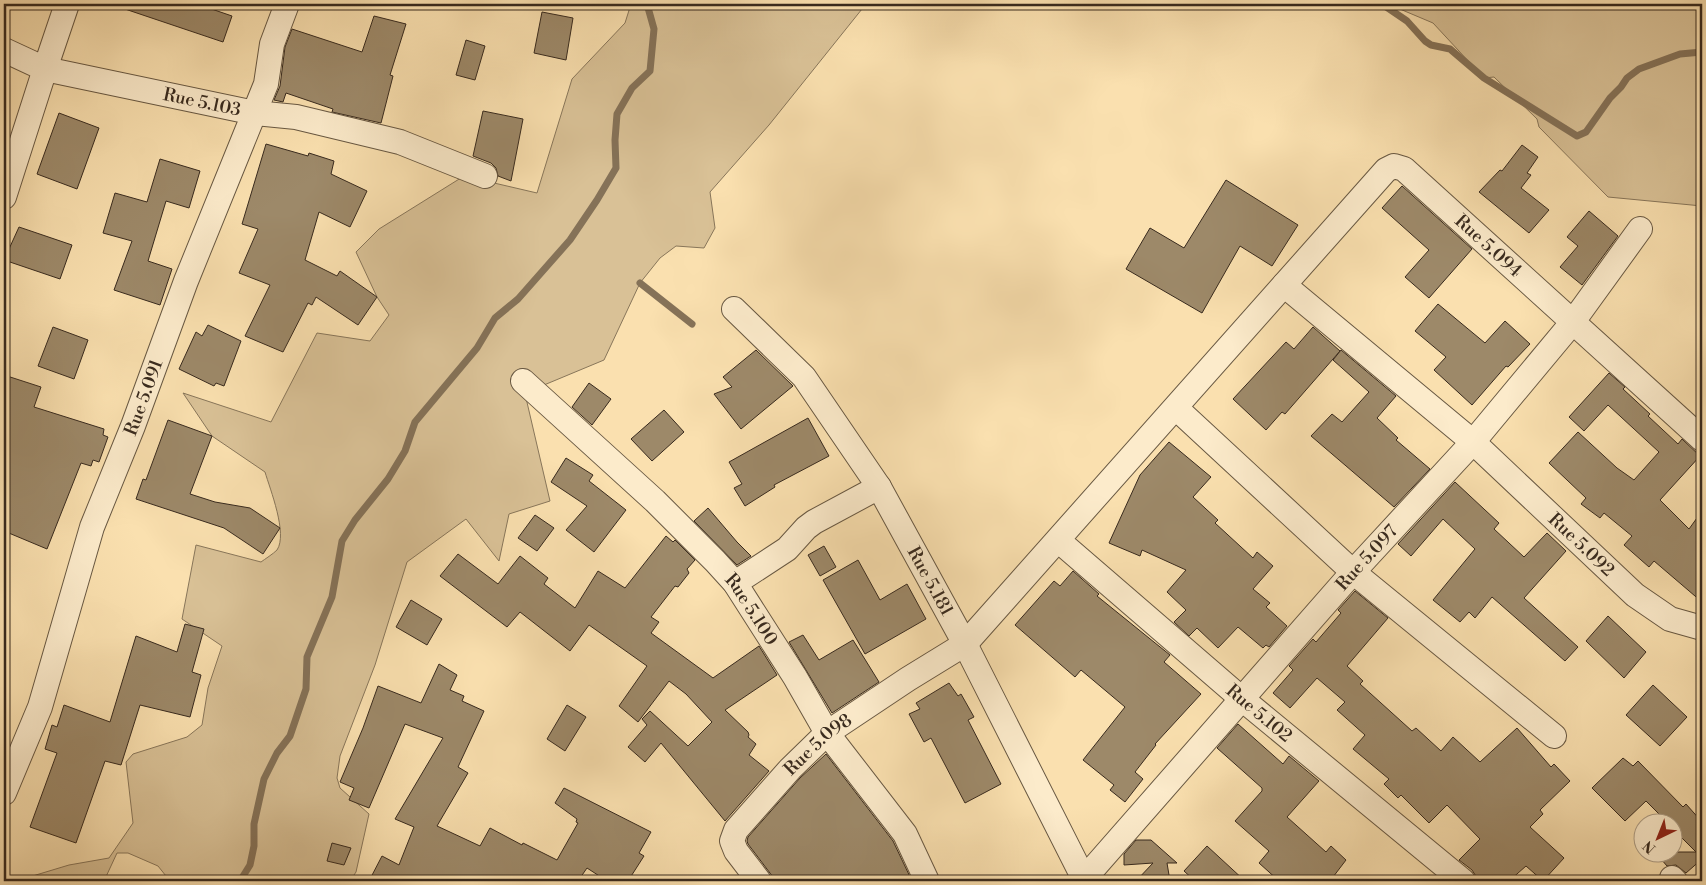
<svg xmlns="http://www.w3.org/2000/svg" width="1706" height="885" viewBox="0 0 1706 885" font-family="'Libre Bodoni',serif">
  <rect width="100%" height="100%" fill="#fae0af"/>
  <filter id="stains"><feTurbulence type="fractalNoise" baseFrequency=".004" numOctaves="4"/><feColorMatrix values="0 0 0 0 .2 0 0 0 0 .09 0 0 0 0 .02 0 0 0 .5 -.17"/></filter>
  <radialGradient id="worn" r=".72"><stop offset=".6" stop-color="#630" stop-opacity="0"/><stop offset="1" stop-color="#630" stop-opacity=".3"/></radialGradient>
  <!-- green -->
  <g fill="#d9c196" stroke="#88765a">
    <path d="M 631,4 L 866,4 L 769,125 L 710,192 L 715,228 L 704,248 L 676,246 L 660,258 L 640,283 L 604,360 L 532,390 L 526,398 L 550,501 L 509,514 L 499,561 L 466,519 L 407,562 L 375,665 L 340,756 L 337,778 L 340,788 L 369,814 L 356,872 L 350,881 L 170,881 L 158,866 L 128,853 L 117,853 L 104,881 L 16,881 L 69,865 L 109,858 L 133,823 L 126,762 L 133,754 L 187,737 L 202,725 L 208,688 L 222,646 L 182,619 L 196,545 L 261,562 C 265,559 273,554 277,550 C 288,534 270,489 265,472 L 212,436 L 183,393 L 271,422 L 317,333 L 370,341 L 389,315 L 377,297 L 356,252 L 379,229 L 464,176 L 537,193 L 572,79 L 625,23 Z"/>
    <path d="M 1388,4 L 1702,4 L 1702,206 L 1608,197 L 1539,127 L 1537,119 L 1494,77 L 1484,78 L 1433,23 Z"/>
  </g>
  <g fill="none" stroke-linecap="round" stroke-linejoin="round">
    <!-- stream -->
    <g stroke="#857258" stroke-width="7">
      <path d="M 1382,4 L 1407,21 L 1425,41 L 1431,45 L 1450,49 L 1484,78 L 1577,136 L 1586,132 L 1610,98 L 1621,87 L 1627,78 L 1639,69 L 1680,54 L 1702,52"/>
      <path d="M 640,283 L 692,324"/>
      <path d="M 240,881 L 250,865 L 254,846 L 254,824 L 264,779 L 277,753 L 290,736 L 306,689 L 307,657 L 332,597 L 342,541 L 355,520 L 388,479 L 405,451 L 415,422 L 477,348 L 495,318 L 518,299 L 570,240 L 597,200 L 616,168 L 615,140 L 617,114 L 632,88 L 650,71 L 654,29 L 647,4"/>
    </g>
  </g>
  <!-- building -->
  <g fill="#9d8969" stroke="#382a1e">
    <path d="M 120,4 L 197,4 L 232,16 L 223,42 L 119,7 Z"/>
    <path d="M 542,12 L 573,18 L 566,60 L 534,53 Z"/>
    <path d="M 374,16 L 406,24 L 390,75 L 393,76 L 381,123 L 332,112 L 333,109 L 286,93 L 283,102 L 274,100 L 280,86 L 285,47 L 292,29 L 362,52 Z"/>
    <path d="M 466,40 L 485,46 L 475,80 L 456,75 Z"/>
    <path d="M 483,111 L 523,119 L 511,181 L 498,176 L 496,168 L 491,163 L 473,156 Z"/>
    <path d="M 59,113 L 99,128 L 77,189 L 37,174 Z"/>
    <path d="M 266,144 L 308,156 L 309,153 L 334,161 L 331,174 L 367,191 L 350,227 L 319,212 L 305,260 L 337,276 L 340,271 L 377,297 L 358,325 L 316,297 L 312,305 L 308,303 L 283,352 L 245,336 L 270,285 L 239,273 L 258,229 L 242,224 Z"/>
    <path d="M 1522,145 L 1538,157 L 1527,173 L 1531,175 L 1521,188 L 1549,210 L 1529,233 L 1479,192 L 1500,170 L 1502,171 Z"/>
    <path d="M 160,159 L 200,171 L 189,208 L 166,201 L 148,261 L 172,269 L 160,305 L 114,290 L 132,241 L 103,233 L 115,193 L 147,202 Z"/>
    <path d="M 1226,180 L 1298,225 L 1272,266 L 1240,246 L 1202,313 L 1126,269 L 1150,228 L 1184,248 Z"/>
    <path d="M 1402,186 L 1472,249 L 1429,298 L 1405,277 L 1429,250 L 1382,208 Z"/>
    <path d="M 1589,211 L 1618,236 L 1582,285 L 1560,267 L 1578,246 L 1567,237 Z"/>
    <path d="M 19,227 L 72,245 L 60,279 L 4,260 Z"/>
    <path d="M 1438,304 L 1485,343 L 1505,321 L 1530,344 L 1508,367 L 1506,366 L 1472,405 L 1434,370 L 1446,357 L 1415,331 Z"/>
    <path d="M 208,325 L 241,341 L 224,386 L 216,383 L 214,386 L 179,369 L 196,332 L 202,336 Z"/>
    <path d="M 53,327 L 88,340 L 74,379 L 38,366 Z"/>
    <path d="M 1313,327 L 1340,351 L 1285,414 L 1282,412 L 1266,430 L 1233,399 L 1286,342 L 1294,349 Z"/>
    <path d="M 756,350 L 793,386 L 741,429 L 714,394 L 732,387 L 723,377 Z"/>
    <path d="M 1341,350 L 1396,396 L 1377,418 L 1398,438 L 1396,440 L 1430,469 L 1394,507 L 1311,436 L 1332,414 L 1342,422 L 1369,392 L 1333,360 Z"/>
    <path d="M 1609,373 L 1625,387 L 1623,389 L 1650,414 L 1648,416 L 1678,444 L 1682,439 L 1700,456 L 1660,500 L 1689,529 L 1702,511 L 1702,602 L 1654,561 L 1649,567 L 1624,545 L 1632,536 L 1604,513 L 1600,518 L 1581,504 L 1586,498 L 1549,463 L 1578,432 L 1617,468 L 1634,480 L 1659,452 L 1608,405 L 1584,431 L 1569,417 Z"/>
    <path d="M 4,375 L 41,387 L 34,407 L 104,429 L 103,435 L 108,437 L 99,462 L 93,460 L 91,466 L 81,463 L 47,549 L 4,531 Z"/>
    <path d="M 589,383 L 611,399 L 592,425 L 572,407 Z"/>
    <path d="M 664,410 L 684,432 L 652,461 L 631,439 Z"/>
    <path d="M 808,418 L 829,456 L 774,485 L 775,487 L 745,506 L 734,488 L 742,484 L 729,462 Z"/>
    <path d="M 168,420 L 212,436 L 190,494 L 215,502 L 250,508 L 280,528 L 263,554 L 224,528 L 136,499 L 143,479 L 146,480 Z"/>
    <path d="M 1169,442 L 1211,477 L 1193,497 L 1218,520 L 1215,523 L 1253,558 L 1257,552 L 1273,566 L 1253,589 L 1270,603 L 1266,607 L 1287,626 L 1269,647 L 1266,645 L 1263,648 L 1238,627 L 1218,648 L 1197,628 L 1189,636 L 1174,622 L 1186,610 L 1167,592 L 1186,570 L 1142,550 L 1140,556 L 1109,543 L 1140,475 Z"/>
    <path d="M 566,458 L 593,475 L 589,481 L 626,510 L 594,552 L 566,530 L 587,506 L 551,482 Z"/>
    <path d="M 1455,482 L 1499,523 L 1494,529 L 1524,557 L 1547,533 L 1566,551 L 1524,598 L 1578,647 L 1565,661 L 1492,597 L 1475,618 L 1469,612 L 1460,622 L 1433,600 L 1475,549 L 1443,519 L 1411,556 L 1398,544 Z"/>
    <path d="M 708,508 L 737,542 L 751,556 L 737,565 L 694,521 Z"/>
    <path d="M 535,515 L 554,528 L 537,551 L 518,538 Z"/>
    <path d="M 666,536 L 673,542 L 675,540 L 695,560 L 687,569 L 689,573 L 678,587 L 675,586 L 651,617 L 659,622 L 651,633 L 713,678 L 759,646 L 777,675 L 725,710 L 748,732 L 749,735 L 748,737 L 756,744 L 749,755 L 769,771 L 725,821 L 661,743 L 645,762 L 628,747 L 647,725 L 642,719 L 650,711 L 688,746 L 712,722 L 686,694 L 669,681 L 638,722 L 619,706 L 647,666 L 589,625 L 570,651 L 520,612 L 507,627 L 440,576 L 458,554 L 498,584 L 520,556 L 548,578 L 544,584 L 575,608 L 598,571 L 625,588 Z"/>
    <path d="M 824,546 L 836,567 L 820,576 L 808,555 Z"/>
    <path d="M 858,560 L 880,600 L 907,584 L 926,619 L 865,654 L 823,580 Z"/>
    <path d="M 1073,571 L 1099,594 L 1097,596 L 1170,655 L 1164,662 L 1201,694 L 1155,744 L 1156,745 L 1135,772 L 1143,779 L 1125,802 L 1110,790 L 1114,785 L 1083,760 L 1125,707 L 1081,670 L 1075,677 L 1015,625 L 1054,581 L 1060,586 Z"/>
    <path d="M 1355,591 L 1388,618 L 1347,666 L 1363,681 L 1360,684 L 1412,731 L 1416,728 L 1441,751 L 1453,737 L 1480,762 L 1517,728 L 1551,767 L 1554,764 L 1570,781 L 1540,810 L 1543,814 L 1530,827 L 1564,858 L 1543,881 L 1526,866 L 1509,881 L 1479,881 L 1472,870 L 1459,860 L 1480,839 L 1447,805 L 1429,823 L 1401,795 L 1398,798 L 1384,784 L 1389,779 L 1353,749 L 1365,735 L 1337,710 L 1345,702 L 1317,678 L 1290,708 L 1273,693 L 1293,670 L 1289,666 L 1313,639 L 1316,642 L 1341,613 L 1338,610 Z"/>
    <path d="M 411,600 L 442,619 L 427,645 L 396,627 Z"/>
    <path d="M 1608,616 L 1646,652 L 1624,678 L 1586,641 Z"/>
    <path d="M 185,624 L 204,629 L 192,672 L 201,675 L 190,717 L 140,705 L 121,765 L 105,761 L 76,843 L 30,827 L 57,753 L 45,749 L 52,725 L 57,727 L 64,705 L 110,722 L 136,636 L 177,652 Z"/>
    <path d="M 803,635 L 819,660 L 853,640 L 879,682 L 832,713 L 789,642 Z"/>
    <path d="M 439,664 L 457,675 L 450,690 L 464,696 L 462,701 L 484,711 L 458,767 L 468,773 L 437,826 L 480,846 L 490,828 L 522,845 L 523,843 L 557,860 L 578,823 L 576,822 L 577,819 L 555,803 L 564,788 L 651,832 L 639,853 L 644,856 L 628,881 L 607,881 L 587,868 L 578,881 L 369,881 L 382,856 L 399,865 L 414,827 L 395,819 L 443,738 L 405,724 L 369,808 L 349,800 L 354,788 L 340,782 L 363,728 L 378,686 L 421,703 Z"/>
    <path d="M 949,683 L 958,696 L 961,694 L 974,717 L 968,720 L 1001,784 L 965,803 L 931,738 L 924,742 L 909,714 L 920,709 L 916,703 Z"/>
    <path d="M 1653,685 L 1687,717 L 1660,746 L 1626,715 Z"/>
    <path d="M 567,705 L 586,717 L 565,751 L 547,739 Z"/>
    <path d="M 1238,724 L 1283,764 L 1289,756 L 1319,781 L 1287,817 L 1326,852 L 1331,846 L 1346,860 L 1330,881 L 1279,881 L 1259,863 L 1269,851 L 1235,821 L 1262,791 L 1262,788 L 1217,748 Z"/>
    <path d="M 826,754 L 893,841 L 912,881 L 776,881 L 748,844 L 747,841 L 748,837 L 800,778 Z"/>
    <path d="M 1623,758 L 1633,766 L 1638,761 L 1683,807 L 1686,804 L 1702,822 L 1702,859 L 1686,873 L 1676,865 L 1667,866 L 1655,852 L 1696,852 L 1674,830 L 1674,822 L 1667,822 L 1646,801 L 1625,821 L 1592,788 Z"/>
    <path d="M 1136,840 L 1151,840 L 1177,863 L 1167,863 L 1170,881 L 1136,881 L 1153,863 L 1124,865 L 1124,854 Z"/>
    <path d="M 332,843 L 351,848 L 344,865 L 327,861 Z"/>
    <path d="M 1207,846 L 1245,881 L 1195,881 L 1184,871 Z"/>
  </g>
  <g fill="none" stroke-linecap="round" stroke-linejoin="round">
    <defs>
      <g id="minor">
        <path d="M 4,50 L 45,69 L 67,4"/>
        <path id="s1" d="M 4,197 L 45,69 L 255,113 L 296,117 L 400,142 L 485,176"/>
        <path id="s2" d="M 1284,285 L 1473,442 L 1635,595 L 1670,619 L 1702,628"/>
        <path id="s3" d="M 734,309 L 804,377 L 879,487 L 965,644 L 1085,881"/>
        <path id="s4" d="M 523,381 L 655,501 L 715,561 L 735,583 L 795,677 L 827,733 L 905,834 L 927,881"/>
        <path d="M 1176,408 L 1353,572 L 1554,736"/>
        <path id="s5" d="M 1059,541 L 1242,699 L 1463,881"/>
        <path d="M 735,583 L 787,549 L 806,528 L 814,522 L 879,487"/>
        <path id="s6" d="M 4,793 L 40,707 L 92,527 L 133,426 L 186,281 L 266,84 L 272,44 L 287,4"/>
        <path d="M 1672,878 L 1675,881"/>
        <path id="s7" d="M 1084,879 L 1353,572 L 1473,442 L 1572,323 L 1640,229"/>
        <path id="s8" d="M 759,881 L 736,851 L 732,841 L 736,830 L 744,821 L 790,769 L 827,733 L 908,679 L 965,644 L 1386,170 L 1394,166 L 1404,169 L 1702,439"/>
      </g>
    </defs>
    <!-- minor casing -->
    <use href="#minor" stroke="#685842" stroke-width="26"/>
    <!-- minor -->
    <use href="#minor" stroke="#fcebcb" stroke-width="24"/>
  </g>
  <g text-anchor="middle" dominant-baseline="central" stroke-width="4" stroke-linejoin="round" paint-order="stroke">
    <!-- street labels -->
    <g font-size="18" fill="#382a1e" stroke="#fcebcb">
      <text stroke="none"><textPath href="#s1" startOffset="295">Rue 5.103</textPath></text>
      <text stroke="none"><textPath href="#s8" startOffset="1125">Rue 5.094</textPath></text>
      <text stroke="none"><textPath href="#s6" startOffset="420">Rue 5.091</textPath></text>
      <text stroke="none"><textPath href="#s2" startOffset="395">Rue 5.092</textPath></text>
      <text stroke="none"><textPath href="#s7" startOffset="428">Rue 5.097</textPath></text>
      <text stroke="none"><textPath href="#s3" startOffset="338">Rue 5.181</textPath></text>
      <text stroke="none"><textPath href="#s4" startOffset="324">Rue 5.100</textPath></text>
      <text stroke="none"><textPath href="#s5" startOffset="264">Rue 5.102</textPath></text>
      <text stroke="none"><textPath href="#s8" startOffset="179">Rue 5.098</textPath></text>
    </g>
  </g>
  <!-- margin -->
  <rect width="1706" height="885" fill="none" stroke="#fae0af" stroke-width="20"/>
  <rect x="5" y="5" width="1696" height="875" fill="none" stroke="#382a1e" stroke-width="2.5"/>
  <rect x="10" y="10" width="1686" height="865" fill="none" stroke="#382a1e"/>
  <!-- north arrow -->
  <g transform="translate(1658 838) rotate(223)"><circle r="24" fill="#fcebcb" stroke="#ae9e86"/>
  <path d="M0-4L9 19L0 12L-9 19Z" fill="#8f2418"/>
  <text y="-8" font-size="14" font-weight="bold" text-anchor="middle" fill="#382a1e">N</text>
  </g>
  <rect width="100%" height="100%" filter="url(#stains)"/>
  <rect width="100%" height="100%" fill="url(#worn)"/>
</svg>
